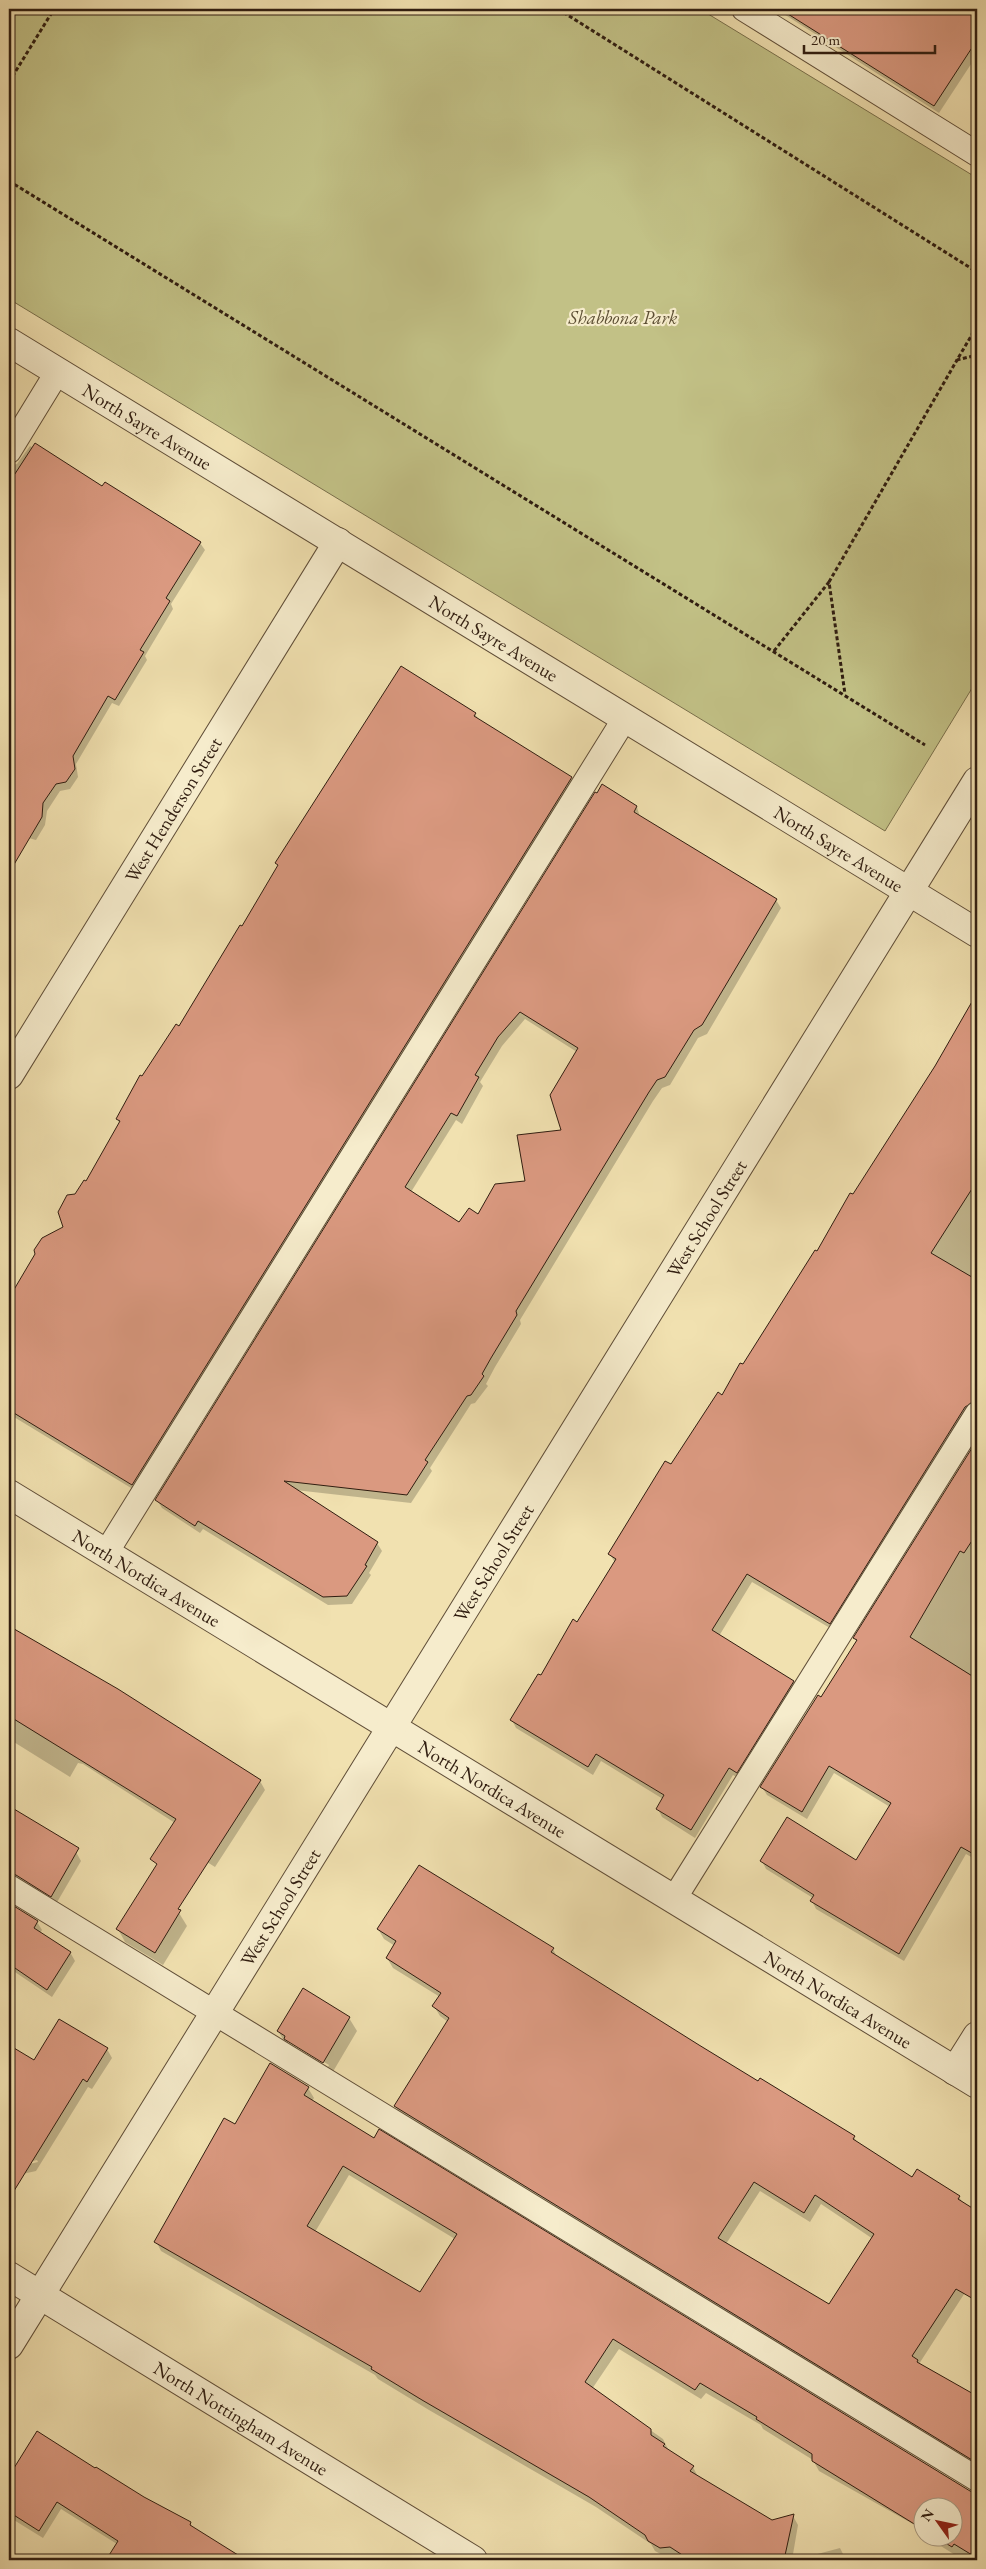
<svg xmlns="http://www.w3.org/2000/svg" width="986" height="2569" viewBox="0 0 986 2569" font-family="'EB Garamond',serif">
  <rect width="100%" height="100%" fill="#f1e1b0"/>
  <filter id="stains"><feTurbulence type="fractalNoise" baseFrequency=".004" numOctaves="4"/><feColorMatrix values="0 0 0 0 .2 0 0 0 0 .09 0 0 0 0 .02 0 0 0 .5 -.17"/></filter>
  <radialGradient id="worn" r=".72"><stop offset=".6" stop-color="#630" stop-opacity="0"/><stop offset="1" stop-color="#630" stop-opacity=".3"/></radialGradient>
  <!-- green -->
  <path fill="#c2c186" stroke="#796f4b" d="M 9,9 L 700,9 L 977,178 L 977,680 L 885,831 L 9,299 Z"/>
  <!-- shadow -->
  <g fill="#0003" fill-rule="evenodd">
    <path d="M 776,9 L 977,9 L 977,55 L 939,113 Z"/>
    <path d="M 30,446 L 103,488 L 106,484 L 200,543 L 205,550 L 171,604 L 173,609 L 145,656 L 147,660 L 119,706 L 112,703 L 76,764 L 78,777 L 70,789 L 60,791 L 47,811 L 45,825 L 36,840 L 9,833 L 9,466 L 17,464 Z"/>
    <path d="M 475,714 L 479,720 L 571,778 L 575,785 L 136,1491 L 9,1414 L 9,1301 L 37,1254 L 65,1228 L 75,1195 L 86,1183 L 120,1124 L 117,1119 L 179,1027 L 242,928 L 279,866 L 277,863 Z"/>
    <path d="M 603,786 L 637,807 L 640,817 L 776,900 L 781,908 L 707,1034 L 698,1038 L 670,1085 L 662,1088 L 653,1101 L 520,1320 L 521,1324 L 495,1367 L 486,1384 L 488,1386 L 475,1403 L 471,1404 L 430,1468 L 432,1471 L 411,1503 L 295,1490 L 377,1543 L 382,1551 L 369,1573 L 371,1575 L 352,1604 L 328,1605 L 203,1529 L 200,1533 L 162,1508 L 157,1500 ZM 525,1019 L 577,1052 L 563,1131 L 526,1182 L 478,1215 L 459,1224 L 411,1192 L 456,1120 L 462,1124 L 483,1086 L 480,1082 L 502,1046 Z"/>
    <path d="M 9,848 L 15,878 L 9,887 Z"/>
    <path d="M 964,1018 L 977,1026 L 977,1410 L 835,1631 L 752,1582 L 719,1636 L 793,1681 L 798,1690 L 742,1780 L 733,1775 L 695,1838 L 662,1817 L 658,1809 L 663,1799 L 601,1761 L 593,1775 L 516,1728 L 512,1720 L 578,1624 L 615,1563 L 610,1554 L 744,1366 L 936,1067 Z"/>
    <path d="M 977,1442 L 977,1852 L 973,1858 L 966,1854 L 904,1961 L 816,1909 L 812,1901 L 813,1898 L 766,1869 L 762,1861 L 857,1862 L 890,1807 L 834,1773 L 807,1819 L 767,1795 L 762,1787 L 857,1642 L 855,1638 Z"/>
    <path d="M 9,1622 L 18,1632 L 260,1781 L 265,1790 L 215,1867 L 173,1841 L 175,1823 L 83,1764 L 78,1763 L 70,1777 L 9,1739 Z"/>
    <path d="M 9,1812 L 76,1852 L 81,1861 L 56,1904 L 9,1883 Z"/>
    <path d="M 9,1904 L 37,1922 L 42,1930 L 40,1933 L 70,1952 L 75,1961 L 52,1997 L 9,1968 Z"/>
    <path d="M 179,1913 L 187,1926 L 163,1965 L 125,1942 L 118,1929 Z"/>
    <path d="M 378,1929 L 553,1949 L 558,1959 L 759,2083 L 854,2137 L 858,2144 L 912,2178 L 959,2197 L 963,2203 L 977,2212 L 977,2274 L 919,2364 L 975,2396 L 977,2401 L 977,2469 L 401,2116 L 395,2106 L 448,2022 L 440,2016 L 434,2006 L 440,1997 L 393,1968 L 387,1958 L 395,1946 L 384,1939 ZM 760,2191 L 810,2222 L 821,2204 L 873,2239 L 829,2306 L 726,2244 Z"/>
    <path d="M 349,2018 L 357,2031 L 331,2075 L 286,2044 L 278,2031 ZM 288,2040 L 329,2065 L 328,2067 L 288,2043 Z"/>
    <path d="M 9,2046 L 34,2062 L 107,2049 L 112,2058 L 92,2089 L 88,2087 L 36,2171 L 9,2177 L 9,2169 L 38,2162 L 37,2160 L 9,2167 Z"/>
    <path d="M 308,2088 L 314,2098 L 312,2101 L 969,2492 L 977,2492 L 977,2560 L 963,2560 L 925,2536 L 954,2536 L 954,2506 L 924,2506 L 924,2535 L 920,2528 L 819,2471 L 813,2460 L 763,2429 L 761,2425 L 706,2393 L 701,2399 L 619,2349 L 592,2389 L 663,2439 L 669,2451 L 693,2467 L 698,2477 L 771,2521 L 793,2516 L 798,2525 L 792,2560 L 682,2560 L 676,2557 L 666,2557 L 655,2551 L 651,2544 L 596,2507 L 429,2410 L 378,2379 L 375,2375 L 161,2251 L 156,2241 L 235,2126 ZM 349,2175 L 455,2239 L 421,2294 L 315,2232 Z"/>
    <path d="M 37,2433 L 144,2498 L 190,2523 L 193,2528 L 243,2560 L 107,2560 L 117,2544 L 61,2509 L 43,2538 L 9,2517 L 9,2479 Z"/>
    <path d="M 840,2548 L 846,2560 L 795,2560 Z"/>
  </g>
  <!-- building -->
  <g fill="#da9980" stroke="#301d10" fill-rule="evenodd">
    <path d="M 780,9 L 977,9 L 977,40 L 934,106 Z"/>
    <path d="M 35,443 L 102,486 L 105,482 L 201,542 L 166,598 L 170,601 L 140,650 L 144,652 L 115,700 L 108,696 L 73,756 L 75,769 L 66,782 L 56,784 L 43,803 L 42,817 L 9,873 L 9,483 Z"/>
    <path d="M 401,666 L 476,713 L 474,716 L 572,777 L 132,1485 L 9,1410 L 9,1298 L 35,1254 L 34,1250 L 42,1238 L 63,1227 L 58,1212 L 67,1195 L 75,1194 L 84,1180 L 86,1181 L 120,1121 L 116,1119 L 140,1075 L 142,1076 L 176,1024 L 179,1026 L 240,925 L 242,926 L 278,865 L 275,863 Z"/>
    <path d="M 602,784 L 637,806 L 634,812 L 777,899 L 702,1025 L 694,1030 L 665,1077 L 657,1080 L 649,1092 L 516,1311 L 517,1315 L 491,1358 L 482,1374 L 484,1376 L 471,1395 L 467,1396 L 425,1460 L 428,1462 L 407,1495 L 284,1481 L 378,1542 L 365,1565 L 367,1566 L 347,1596 L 323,1597 L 198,1521 L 195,1526 L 155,1500 L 595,792 L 597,793 ZM 520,1012 L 578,1048 L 550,1095 L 561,1130 L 517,1135 L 525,1181 L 495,1184 L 478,1214 L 469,1208 L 459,1222 L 405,1187 L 451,1113 L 457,1116 L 479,1077 L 475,1075 L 498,1037 Z"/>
    <path d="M 977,993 L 977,1181 L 931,1253 L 977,1280 L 977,1400 L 965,1407 L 830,1624 L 747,1574 L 712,1630 L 794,1681 L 737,1773 L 729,1768 L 691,1830 L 656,1809 L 664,1795 L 596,1754 L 588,1767 L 510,1720 L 538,1674 L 541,1675 L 573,1619 L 577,1622 L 616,1559 L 608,1554 L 665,1461 L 671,1464 L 718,1392 L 722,1395 L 740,1363 L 743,1364 L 815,1250 L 817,1251 L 850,1193 L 853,1194 L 935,1066 Z"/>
    <path d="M 977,1440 L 977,1533 L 964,1553 L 960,1551 L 910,1637 L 977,1679 L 977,1856 L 961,1847 L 899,1954 L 810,1901 L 814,1895 L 760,1861 L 787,1817 L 856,1860 L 891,1803 L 829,1766 L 802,1812 L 760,1787 L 818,1695 L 821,1697 L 857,1640 L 853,1638 Z"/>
    <path d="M 9,1626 L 118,1689 L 261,1780 L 178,1909 L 181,1910 L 155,1953 L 116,1929 L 157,1864 L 150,1859 L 176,1819 L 9,1716 Z"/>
    <path d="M 9,1806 L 79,1848 L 51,1897 L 16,1875 L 9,1873 Z"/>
    <path d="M 419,1865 L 554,1948 L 551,1952 L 699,2045 L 758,2081 L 760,2078 L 855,2136 L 853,2139 L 912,2177 L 917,2169 L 960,2196 L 958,2199 L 977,2211 L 977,2301 L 956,2289 L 912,2356 L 918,2360 L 917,2362 L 977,2396 L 977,2463 L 394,2106 L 449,2018 L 432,2006 L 441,1993 L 386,1958 L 396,1941 L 377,1929 ZM 754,2182 L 804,2213 L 815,2195 L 874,2234 L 829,2304 L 718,2238 Z"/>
    <path d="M 9,1903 L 38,1921 L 34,1928 L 71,1952 L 47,1990 L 12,1966 L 9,1972 Z"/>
    <path d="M 303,1988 L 350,2017 L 323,2063 L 284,2039 L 285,2036 L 277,2031 Z"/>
    <path d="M 59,2019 L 108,2048 L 87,2082 L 83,2079 L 9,2199 L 9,2045 L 34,2060 Z"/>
    <path d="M 270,2063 L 309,2087 L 304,2095 L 374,2138 L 379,2129 L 970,2491 L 977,2493 L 977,2558 L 954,2544 L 952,2547 L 934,2536 L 954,2536 L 954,2506 L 924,2506 L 924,2530 L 812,2461 L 812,2454 L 756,2419 L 757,2417 L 700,2383 L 695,2390 L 613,2339 L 585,2382 L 651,2429 L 651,2435 L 665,2444 L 663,2446 L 694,2466 L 690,2471 L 772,2520 L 794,2514 L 784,2560 L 690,2560 L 670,2547 L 660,2548 L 648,2541 L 645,2535 L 589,2497 L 422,2400 L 371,2369 L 372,2367 L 154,2242 L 224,2118 L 235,2124 ZM 343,2166 L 457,2234 L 420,2292 L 307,2226 Z"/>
    <path d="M 37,2431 L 95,2468 L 96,2467 L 144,2497 L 191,2522 L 190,2525 L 246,2560 L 106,2560 L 118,2541 L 57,2502 L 39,2531 L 9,2512 L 9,2476 Z"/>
  </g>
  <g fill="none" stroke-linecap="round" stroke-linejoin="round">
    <defs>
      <g id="lane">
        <path d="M 744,9 L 977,154"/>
        <path d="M 9,451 L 58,371"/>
        <path d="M 106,1553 L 625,718"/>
        <path d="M 9,1887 L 977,2479"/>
        <path d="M 674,1899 L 977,1414"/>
      </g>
      <g id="street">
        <path id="s1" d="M 9,342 L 977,933"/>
        <path id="s2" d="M 9,1075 L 338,542"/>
        <path id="s3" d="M 9,1494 L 977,2084"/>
        <path d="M 955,2071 L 977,2036"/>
        <path id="s4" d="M 9,2276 L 473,2560"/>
        <path id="s5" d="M 9,2345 L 977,781"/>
      </g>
    </defs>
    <!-- lane casing -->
    <use href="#lane" stroke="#604e38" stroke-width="26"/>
    <!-- street casing -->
    <use href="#street" stroke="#604e38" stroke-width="30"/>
    <!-- path -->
    <g stroke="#301d10" stroke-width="3" stroke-dasharray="4 2.5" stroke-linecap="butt">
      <path d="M 558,9 L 977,272"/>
      <path d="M 9,82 L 54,9"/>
      <path d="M 9,181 L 925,745"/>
      <path d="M 977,326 L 957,360 L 977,355"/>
      <path d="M 829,582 L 957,360"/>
      <path d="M 774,651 L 829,582 L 845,694"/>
    </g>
    <!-- lane -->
    <use href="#lane" stroke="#f6eccc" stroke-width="24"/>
    <!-- street -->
    <use href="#street" stroke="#f6eccc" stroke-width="28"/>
  </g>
  <g text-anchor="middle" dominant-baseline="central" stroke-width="4.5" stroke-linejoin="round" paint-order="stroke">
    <!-- park labels -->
    <g font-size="19" font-style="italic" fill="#5c4e33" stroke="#f6eccc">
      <text x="623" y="317">Shabbona Park</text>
    </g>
    <!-- street labels -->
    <g font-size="19" fill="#301d10" stroke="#f6eccc">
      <text stroke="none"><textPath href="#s1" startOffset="162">North Sayre Avenue</textPath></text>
      <text stroke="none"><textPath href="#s1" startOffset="568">North Sayre Avenue</textPath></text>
      <text stroke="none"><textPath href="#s2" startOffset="312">West Henderson Street</textPath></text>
      <text stroke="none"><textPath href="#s1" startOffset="972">North Sayre Avenue</textPath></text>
      <text stroke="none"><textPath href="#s5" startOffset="1325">West School Street</textPath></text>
      <text stroke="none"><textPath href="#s5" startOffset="920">West School Street</textPath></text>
      <text stroke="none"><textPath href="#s3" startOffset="161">North Nordica Avenue</textPath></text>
      <text stroke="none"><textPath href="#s3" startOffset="566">North Nordica Avenue</textPath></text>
      <text stroke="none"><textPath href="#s5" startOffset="515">West School Street</textPath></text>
      <text stroke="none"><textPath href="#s3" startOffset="971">North Nordica Avenue</textPath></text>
      <text stroke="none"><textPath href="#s4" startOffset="272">North Nottingham Avenue</textPath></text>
    </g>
  </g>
  <!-- margin -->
  <rect width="986" height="2569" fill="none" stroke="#f1e1b0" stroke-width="30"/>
  <rect x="10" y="10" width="966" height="2549" fill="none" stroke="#301d10" stroke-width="2.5"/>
  <rect x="15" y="15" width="956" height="2539" fill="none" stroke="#301d10"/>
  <!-- north arrow -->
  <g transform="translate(938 2522) rotate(303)"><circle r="24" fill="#f6eccc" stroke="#a79981"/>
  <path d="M0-4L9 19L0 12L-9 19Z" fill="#8f2418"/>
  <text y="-8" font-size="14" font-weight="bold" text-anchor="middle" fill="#301d10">N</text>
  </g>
  <!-- scale -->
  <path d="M804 45v8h131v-8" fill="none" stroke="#301d10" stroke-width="2.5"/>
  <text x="811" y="45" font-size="15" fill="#301d10" stroke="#f6eccc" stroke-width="4" paint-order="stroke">20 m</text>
  <rect width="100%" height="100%" filter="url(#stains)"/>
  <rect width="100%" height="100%" fill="url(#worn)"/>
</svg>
